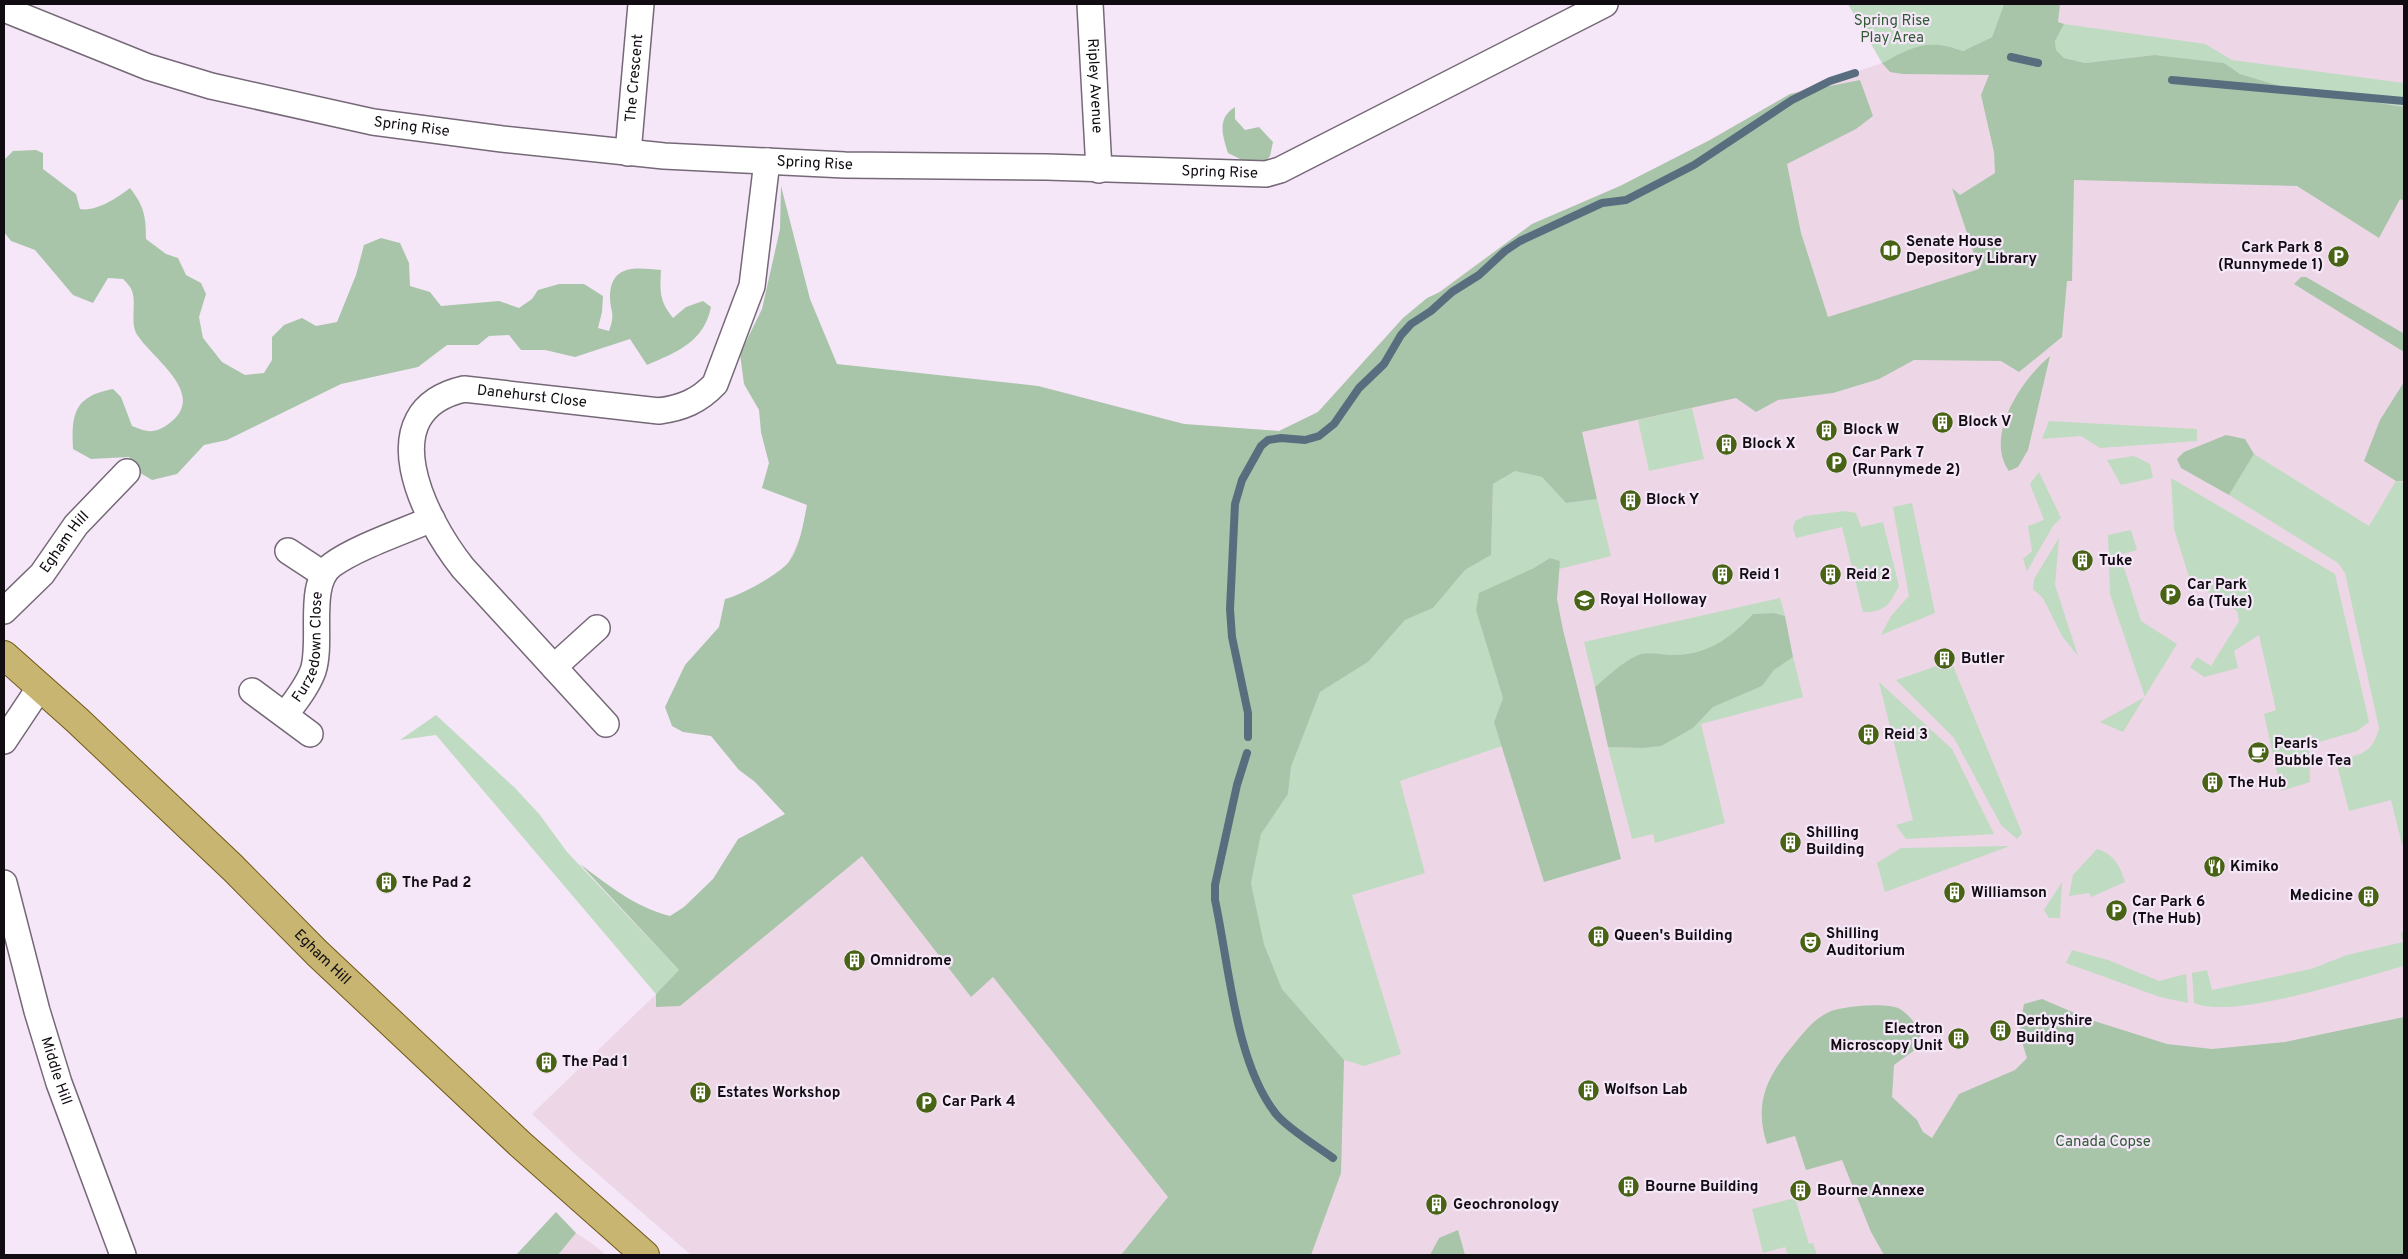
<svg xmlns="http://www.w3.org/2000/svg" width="2408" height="1259" viewBox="0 0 2408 1259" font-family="Overpass,sans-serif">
  <rect width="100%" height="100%" fill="#f5e7f8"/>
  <!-- education -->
  <g fill="#edd7e6">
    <path d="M 2023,4 L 2404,4 L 2404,1255 L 691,1255 L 577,1156 L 532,1114 L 656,994 L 819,815 L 788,563 L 802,533 L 807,503 L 762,488 L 769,463 L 761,432 L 1038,386 L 1184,424 L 1279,431 L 1318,412 L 1403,318 L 1532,224 L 1620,186 L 1710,140 L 1790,94 L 1882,63 L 2007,54 Z"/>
    <path d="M 576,1233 L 594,1245 L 606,1255 L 558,1255 Z"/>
  </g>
  <!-- green -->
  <g fill="#bfdbc1">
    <path d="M 1848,4 L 2004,4 L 1992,37 L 1963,51 C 1927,38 1913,48 1882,63 Z"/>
    <path d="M 2064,24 L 2205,44 L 2232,60 L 2404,83 L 2404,107 L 2290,89 L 2240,74 L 2224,63 L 2155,55 L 2085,63 L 2064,58 L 2056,50 L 2055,41 Z"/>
    <path d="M 1692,408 L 1704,459 L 1649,471 L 1638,420 Z"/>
    <path d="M 2049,421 L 2197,429 L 2197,441 L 2100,448 L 2081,436 L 2042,439 Z"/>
    <path d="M 2254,454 L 2369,526 L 2396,481 L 2404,482 L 2404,845 L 2402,845 L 2391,800 L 2349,811 L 2336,761 C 2360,754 2372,755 2379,728 L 2345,573 L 2338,563 L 2229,495 Z"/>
    <path d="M 2134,456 L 2150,464 L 2153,478 L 2121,485 L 2107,460 Z"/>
    <path d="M 1515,471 L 1542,477 L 1566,503 L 1597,499 L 1611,556 L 1559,569 L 1560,561 L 1550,558 L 1532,569 L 1494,668 L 1503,698 L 1494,722 L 1502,746 L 1400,781 L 1425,873 L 1352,895 L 1401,1054 L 1364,1066 L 1344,1060 L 1282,989 L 1264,944 L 1251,883 L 1261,834 L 1288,794 L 1291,767 L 1320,692 L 1368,662 L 1405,620 L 1433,608 L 1465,570 L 1491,555 L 1493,484 Z"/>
    <path d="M 2039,472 L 2061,518 L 2053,526 L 2027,571 L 2023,559 L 2032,551 L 2028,526 L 2044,520 L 2030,484 Z"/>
    <path d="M 2171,478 L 2335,574 L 2369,722 L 2357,731 L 2309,745 L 2310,782 L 2281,791 L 2264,714 L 2276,710 L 2259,635 L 2234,651 L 2238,668 L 2204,677 L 2190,667 L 2197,657 L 2211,666 L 2239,621 L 2237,611 L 2190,580 L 2174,529 Z"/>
    <path d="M 1912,503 L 1935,613 L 1881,635 L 1891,616 L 1909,596 L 1893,507 Z"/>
    <path d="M 1845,511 L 1856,513 L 1861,527 L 1883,522 L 1899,586 C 1889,605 1886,612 1863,612 L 1842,527 L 1796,538 L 1793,528 L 1795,521 L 1805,516 Z"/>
    <path d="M 2131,530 L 2137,550 L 2120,555 L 2141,621 L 2177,644 L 2123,732 L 2100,722 L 2145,697 L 2110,594 L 2108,535 Z"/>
    <path d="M 2059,538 L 2055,585 L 2078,656 L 2062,636 L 2043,598 L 2033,589 L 2034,579 Z"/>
    <path d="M 1780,598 L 1785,616 L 1774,613 L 1753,614 C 1730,638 1708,655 1673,655 C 1663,655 1647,651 1638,655 C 1622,662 1608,676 1595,687 L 1584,642 Z"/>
    <path d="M 1793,657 L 1803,697 L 1701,724 L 1725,823 L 1655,843 L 1653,834 L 1632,839 L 1608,747 L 1642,748 L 1693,728 L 1713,707 L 1762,686 L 1774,670 Z"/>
    <path d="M 1951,661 L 2022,833 L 2017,839 L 2001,825 L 1954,738 L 1896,680 Z"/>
    <path d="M 1879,682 L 1952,749 L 1994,834 L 1906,839 L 1896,825 L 1913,820 Z"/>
    <path d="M 436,715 L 515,788 L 540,815 L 567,852 L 679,970 L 656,994 L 436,735 L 400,740 Z"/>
    <path d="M 2010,846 L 1885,892 L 1877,863 L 1901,848 Z"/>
    <path d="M 2097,849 C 2114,854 2120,866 2125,882 L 2091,897 L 2089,893 L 2069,896 L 2073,875 Z"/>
    <path d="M 2062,882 L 2060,918 L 2049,918 L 2044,910 Z"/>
    <path d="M 2404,932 L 2404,966 C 2359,978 2233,1020 2194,1003 L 2192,973 L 2207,970 L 2212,990 L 2311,969 L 2347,955 L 2403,942 L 2401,933 Z"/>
    <path d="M 2072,950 L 2108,960 L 2159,981 L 2186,974 L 2188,1003 L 2160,997 L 2066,963 Z"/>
    <path d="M 1795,1198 L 1809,1244 L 1813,1243 L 1817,1255 L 1788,1255 L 1785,1247 L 1763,1253 L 1752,1209 Z"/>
  </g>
  <!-- forest -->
  <g fill="#a8c5aa">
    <path d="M 2004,4 L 2060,4 L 2058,22 L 2064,24 L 2055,41 L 2056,50 L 2064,58 L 2085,63 L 2155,55 L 2224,63 L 2240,74 L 2290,89 L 2404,107 L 2404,201 L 2400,199 L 2379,238 L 2297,186 L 2074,180 L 2072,281 L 2067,281 L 2062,337 L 2019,372 L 2001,361 L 1914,360 L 1879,379 L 1833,393 L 1778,400 L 1756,412 L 1736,398 L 1582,432 L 1597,499 L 1566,503 L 1542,477 L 1515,471 L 1493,484 L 1491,555 L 1465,570 L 1433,608 L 1405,620 L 1368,662 L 1320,692 L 1291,767 L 1288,794 L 1261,834 L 1251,883 L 1264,944 L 1282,989 L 1344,1060 L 1341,1173 L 1311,1255 L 1121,1255 L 1168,1197 L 993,977 L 971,997 L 862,856 L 680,1006 L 656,1007 L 656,994 L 679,970 L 580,864 C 608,885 635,907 670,916 L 684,907 L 713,879 L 738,839 L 785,814 L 755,782 L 739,770 L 711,736 L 683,732 L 672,726 L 665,707 L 685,665 L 719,627 L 725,599 C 741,595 776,576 788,563 C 799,551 804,521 807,505 L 762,488 L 769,463 L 761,432 L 759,410 L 744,384 L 740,354 L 762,309 L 780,229 L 781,186 L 810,299 L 837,364 L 1038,386 L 1184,424 L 1279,431 L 1318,412 L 1403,318 L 1427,298 L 1440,292 L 1532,224 L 1620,186 L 1710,140 L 1790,94 L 1860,80 L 1873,116 L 1856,129 L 1787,164 L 1801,233 L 1828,317 L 1979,269 L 1952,188 L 1960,195 L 1995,173 L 1994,152 L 1981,95 L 1989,75 L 1902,74 L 1890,72 L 1882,63 C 1913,47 1927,38 1963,51 L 1992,37 Z"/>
    <path d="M 1235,107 L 1235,119 L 1245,130 L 1259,127 L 1273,142 L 1270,156 L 1265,162 L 1248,163 L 1228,153 C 1223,136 1216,119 1235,107 Z"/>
    <path d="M 36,150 L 43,153 L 43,169 L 76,194 L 80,209 C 96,212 117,198 130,188 C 144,206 146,216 146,239 L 166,254 L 178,258 L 186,275 L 201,283 L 206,294 L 199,317 L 203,338 L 222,362 L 245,375 L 264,373 L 272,360 L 272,337 L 284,325 L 302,318 L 316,326 L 337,322 L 356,275 L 364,245 L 381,238 L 400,243 L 409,263 L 410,286 L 430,292 L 441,306 L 499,301 L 519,308 L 532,299 L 538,290 L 559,284 L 584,284 L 603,296 L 602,312 L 598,328 L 609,331 C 616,312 610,313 610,296 C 611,263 638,268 661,270 C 660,292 659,300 673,318 L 686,307 L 703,301 L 711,307 C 704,342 677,352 647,365 L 630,339 L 575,357 L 545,350 L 521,350 L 509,335 L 489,336 L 478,345 L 447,345 L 418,367 L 341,384 L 227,440 L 204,445 L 177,474 L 152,480 L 137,471 L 129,457 L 91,459 L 73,449 C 71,413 75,396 113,389 L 121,397 L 132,426 C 146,432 154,434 167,425 C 210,396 154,360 138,336 C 129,324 137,304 132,291 C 131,287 126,282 123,279 L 108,278 L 93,303 L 73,295 L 35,250 L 11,241 L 4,232 L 4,160 L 13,151 Z"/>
    <path d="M 2301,277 L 2306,277 L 2403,333 L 2404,331 L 2404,352 L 2294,284 Z"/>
    <path d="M 2050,356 L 2028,450 L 2018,467 L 2009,471 C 1984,436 2021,380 2050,356 Z"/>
    <path d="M 2404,382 L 2404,481 L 2396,481 L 2364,461 L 2380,420 Z"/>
    <path d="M 2226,435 L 2245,439 L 2254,454 L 2229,495 L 2181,468 L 2177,459 L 2184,452 Z"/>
    <path d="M 1550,558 L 1560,561 L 1557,599 L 1563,630 L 1621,859 L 1544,882 L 1494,722 L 1503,698 L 1476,610 L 1479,593 L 1532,569 Z"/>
    <path d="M 1774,613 L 1785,616 L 1793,657 L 1774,670 L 1762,686 L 1713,707 L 1693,728 L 1661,746 L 1642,748 L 1608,747 L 1595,687 C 1608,676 1622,662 1638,655 C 1647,651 1663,655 1673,655 C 1708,655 1730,638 1753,614 Z"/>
    <path d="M 2042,999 L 2091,1020 L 2167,1044 L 2212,1049 L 2285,1042 L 2404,1017 L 2404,1255 L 1884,1255 L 1871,1232 L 1842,1160 L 1806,1170 L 1795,1136 L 1767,1144 C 1753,1102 1768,1075 1795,1043 C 1805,1031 1814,1019 1829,1012 C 1842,1006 1888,1002 1900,1009 C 1913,1017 1920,1031 1923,1044 L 1894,1065 L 1892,1097 L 1917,1120 L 1923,1132 L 1932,1138 L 1959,1094 L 2015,1070 L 2027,1058 L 2019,1032 L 2024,1004 Z"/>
    <path d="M 556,1212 L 576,1233 L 558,1255 L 516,1255 Z"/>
    <path d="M 1458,1230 L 1465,1255 L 1430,1255 L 1439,1238 Z"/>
  </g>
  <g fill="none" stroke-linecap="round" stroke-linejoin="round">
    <!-- stream -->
    <g stroke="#586d7e" stroke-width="8">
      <path d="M 2011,57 L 2038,63"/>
      <path d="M 2172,80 L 2404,101"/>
      <path d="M 1248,737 L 1248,713 L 1232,637 L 1230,609 L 1235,504 L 1242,480 L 1261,446 L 1268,440 L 1281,438 L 1305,440 L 1319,436 L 1334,424 L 1359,388 L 1384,364 L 1401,335 L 1411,324 L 1431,311 L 1452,292 L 1479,275 L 1505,251 L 1520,241 L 1602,203 L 1626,200 L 1694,165 L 1792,100 L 1830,81 L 1855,73"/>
      <path d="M 1247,753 L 1237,785 L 1215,885 L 1215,900 C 1229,964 1235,1062 1276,1114 C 1287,1128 1318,1147 1333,1158"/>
    </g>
    <defs>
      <g id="minor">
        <path id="s1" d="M 1090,4 L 1099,170"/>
        <path id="s2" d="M 4,9 L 148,67 L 211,86 L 373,122 L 502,139 L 664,156 L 845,165 L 1046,167 L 1266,174 L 1280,170 L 1605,4"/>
        <path id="s3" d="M 628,153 L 641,4"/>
        <path d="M 288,551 L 323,574"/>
        <path id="s4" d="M 4,611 L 42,574 L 76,525 L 127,472"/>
        <path d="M 554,667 L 597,628"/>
        <path d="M 252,691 L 310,734"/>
        <path id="s5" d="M 285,715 C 295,702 307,687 313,671 C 323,641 306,584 332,565 C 357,547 402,532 432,519"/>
        <path id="s6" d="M 606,724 L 463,568 C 424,519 369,411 464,389 L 659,411 C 682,408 699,401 715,384 L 752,286 L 767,161"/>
        <path d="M 4,741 L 40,687"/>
        <path id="s7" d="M 4,883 L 37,1011 L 59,1083 L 123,1255"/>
      </g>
      <g id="major">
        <path id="s8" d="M 4,655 L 77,720 L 233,868 L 317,953 L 520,1144 L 645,1255"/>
      </g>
    </defs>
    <!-- minor casing -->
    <use href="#minor" stroke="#756877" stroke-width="28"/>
    <!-- major casing -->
    <use href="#major" stroke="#705913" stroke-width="30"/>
    <!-- minor -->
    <use href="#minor" stroke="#fff" stroke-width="25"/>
    <!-- major -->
    <use href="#major" stroke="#c8b572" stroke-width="28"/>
  </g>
  <!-- icons -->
  <defs>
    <symbol id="library-disc" viewBox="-11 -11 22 22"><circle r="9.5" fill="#496314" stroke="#f5e7f8"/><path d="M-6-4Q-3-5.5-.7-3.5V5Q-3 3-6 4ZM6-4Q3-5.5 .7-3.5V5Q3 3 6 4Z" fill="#fff"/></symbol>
    <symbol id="parking-disc" viewBox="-11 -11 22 22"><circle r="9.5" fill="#496314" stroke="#f5e7f8"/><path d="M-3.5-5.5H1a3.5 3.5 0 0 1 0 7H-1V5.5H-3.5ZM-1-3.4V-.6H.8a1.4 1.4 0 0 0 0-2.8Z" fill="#fff"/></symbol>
    <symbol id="building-disc" viewBox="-11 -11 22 22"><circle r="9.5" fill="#496314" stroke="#f5e7f8"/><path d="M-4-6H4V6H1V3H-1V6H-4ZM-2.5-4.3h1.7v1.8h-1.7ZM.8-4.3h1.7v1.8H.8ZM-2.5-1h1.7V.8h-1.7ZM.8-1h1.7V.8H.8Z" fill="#fff"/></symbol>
    <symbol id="university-disc" viewBox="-11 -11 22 22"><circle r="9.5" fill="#496314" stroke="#f5e7f8"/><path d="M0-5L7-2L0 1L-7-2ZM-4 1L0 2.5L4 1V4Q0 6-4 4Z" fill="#fff"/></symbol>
    <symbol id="cafe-disc" viewBox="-11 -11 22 22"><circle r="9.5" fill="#496314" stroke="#f5e7f8"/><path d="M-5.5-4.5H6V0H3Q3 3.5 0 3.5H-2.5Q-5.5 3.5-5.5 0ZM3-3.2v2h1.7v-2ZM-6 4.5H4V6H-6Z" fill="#fff"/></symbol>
    <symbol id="restaurant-disc" viewBox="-11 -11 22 22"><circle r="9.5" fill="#496314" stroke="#f5e7f8"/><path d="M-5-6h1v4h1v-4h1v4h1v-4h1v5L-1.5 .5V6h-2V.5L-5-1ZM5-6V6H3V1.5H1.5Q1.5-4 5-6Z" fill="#fff"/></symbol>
    <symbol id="theatre-disc" viewBox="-11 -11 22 22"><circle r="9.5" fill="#496314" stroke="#f5e7f8"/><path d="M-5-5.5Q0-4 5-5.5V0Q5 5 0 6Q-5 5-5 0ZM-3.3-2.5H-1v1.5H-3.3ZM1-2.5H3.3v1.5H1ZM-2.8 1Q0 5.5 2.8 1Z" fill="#fff"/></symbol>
  </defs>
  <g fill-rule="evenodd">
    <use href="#library-disc" x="1878" y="238" width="25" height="25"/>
    <use href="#parking-disc" x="2326" y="244" width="25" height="25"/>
    <use href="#building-disc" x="1930" y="410" width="25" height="25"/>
    <use href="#building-disc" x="1814" y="418" width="25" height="25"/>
    <use href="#building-disc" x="1714" y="432" width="25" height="25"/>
    <use href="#parking-disc" x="1824" y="450" width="25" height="25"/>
    <use href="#building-disc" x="1618" y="488" width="25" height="25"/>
    <use href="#building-disc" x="2070" y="548" width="25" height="25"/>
    <use href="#building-disc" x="1710" y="562" width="25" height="25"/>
    <use href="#building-disc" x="1818" y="562" width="25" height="25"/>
    <use href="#parking-disc" x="2158" y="582" width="25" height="25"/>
    <use href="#university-disc" x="1572" y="588" width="25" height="25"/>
    <use href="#building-disc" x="1932" y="646" width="25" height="25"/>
    <use href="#building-disc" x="1856" y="722" width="25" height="25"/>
    <use href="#cafe-disc" x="2246" y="740" width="25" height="25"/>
    <use href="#building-disc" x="2200" y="770" width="25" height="25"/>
    <use href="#building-disc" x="1778" y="830" width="25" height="25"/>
    <use href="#restaurant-disc" x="2202" y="854" width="25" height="25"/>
    <use href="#building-disc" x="374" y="870" width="25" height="25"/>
    <use href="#building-disc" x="1942" y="880" width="25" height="25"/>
    <use href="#building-disc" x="2356" y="884" width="25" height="25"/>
    <use href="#parking-disc" x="2104" y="898" width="25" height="25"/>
    <use href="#building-disc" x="1586" y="924" width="25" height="25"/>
    <use href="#theatre-disc" x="1798" y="930" width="25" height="25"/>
    <use href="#building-disc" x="842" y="948" width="25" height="25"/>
    <use href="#building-disc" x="1988" y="1018" width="25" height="25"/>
    <use href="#building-disc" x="1946" y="1026" width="25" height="25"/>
    <use href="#building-disc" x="534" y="1050" width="25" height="25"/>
    <use href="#building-disc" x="1576" y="1078" width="25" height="25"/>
    <use href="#building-disc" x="688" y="1080" width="25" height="25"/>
    <use href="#parking-disc" x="914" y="1090" width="25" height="25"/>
    <use href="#building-disc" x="1616" y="1174" width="25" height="25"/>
    <use href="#building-disc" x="1788" y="1178" width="25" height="25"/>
    <use href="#building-disc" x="1424" y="1192" width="25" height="25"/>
  </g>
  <g text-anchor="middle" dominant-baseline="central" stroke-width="4.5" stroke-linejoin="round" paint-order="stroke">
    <!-- park labels -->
    <g font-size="15" fill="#305b35" stroke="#f5e7f8">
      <text x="1892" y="21">Spring Rise<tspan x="1892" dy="17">Play Area</tspan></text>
      <text x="2103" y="1142">Canada Copse</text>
    </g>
    <!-- street labels -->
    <g font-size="15" fill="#110c12" stroke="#f5e7f8">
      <text stroke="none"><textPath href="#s3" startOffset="75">The Crescent</textPath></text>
      <text stroke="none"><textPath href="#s1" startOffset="82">Ripley Avenue</textPath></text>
      <text stroke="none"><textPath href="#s2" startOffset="426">Spring Rise</textPath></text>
      <text stroke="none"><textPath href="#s2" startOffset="831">Spring Rise</textPath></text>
      <text stroke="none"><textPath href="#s2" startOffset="1236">Spring Rise</textPath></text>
      <text stroke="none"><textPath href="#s6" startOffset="499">Danehurst Close</textPath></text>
      <text stroke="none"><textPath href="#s4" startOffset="92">Egham Hill</textPath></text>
      <text stroke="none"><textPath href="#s5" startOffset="75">Furzedown Close</textPath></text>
      <text stroke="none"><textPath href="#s8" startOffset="439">Egham Hill</textPath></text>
      <text stroke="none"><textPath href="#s7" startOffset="195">Middle Hill</textPath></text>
    </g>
    <!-- poi labels -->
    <g font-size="15" font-weight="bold" fill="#110c12" stroke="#f5e7f8" text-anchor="start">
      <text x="1906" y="242">Senate House<tspan x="1906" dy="17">Depository Library</tspan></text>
      <text x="2323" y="248" text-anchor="end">Cark Park 8<tspan x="2323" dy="17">(Runnymede 1)</tspan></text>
      <text x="1958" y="422">Block V</text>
      <text x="1843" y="430">Block W</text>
      <text x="1742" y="444">Block X</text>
      <text x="1852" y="453">Car Park 7<tspan x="1852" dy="17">(Runnymede 2)</tspan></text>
      <text x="1646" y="500">Block Y</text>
      <text x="2099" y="561">Tuke</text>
      <text x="1739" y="575">Reid 1</text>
      <text x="1846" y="575">Reid 2</text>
      <text x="2187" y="585">Car Park<tspan x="2187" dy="17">6a (Tuke)</tspan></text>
      <text x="1600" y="600">Royal Holloway</text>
      <text x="1961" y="659">Butler</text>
      <text x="1884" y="735">Reid 3</text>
      <text x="2274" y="744">Pearls<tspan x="2274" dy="17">Bubble Tea</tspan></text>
      <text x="2228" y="783">The Hub</text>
      <text x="1806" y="833">Shilling<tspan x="1806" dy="17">Building</tspan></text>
      <text x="2230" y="867">Kimiko</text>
      <text x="402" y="883">The Pad 2</text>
      <text x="1971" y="893">Williamson</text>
      <text x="2353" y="896" text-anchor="end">Medicine</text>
      <text x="2132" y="902">Car Park 6<tspan x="2132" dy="17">(The Hub)</tspan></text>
      <text x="1826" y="934">Shilling<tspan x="1826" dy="17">Auditorium</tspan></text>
      <text x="1614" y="936">Queen's Building</text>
      <text x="870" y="961">Omnidrome</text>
      <text x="2016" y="1021">Derbyshire<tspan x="2016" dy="17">Building</tspan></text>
      <text x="1943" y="1029" text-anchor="end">Electron<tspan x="1943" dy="17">Microscopy Unit</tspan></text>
      <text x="562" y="1062">The Pad 1</text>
      <text x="1604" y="1090">Wolfson Lab</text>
      <text x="717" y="1093">Estates Workshop</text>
      <text x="942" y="1102">Car Park 4</text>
      <text x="1645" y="1187">Bourne Building</text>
      <text x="1817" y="1191">Bourne Annexe</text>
      <text x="1453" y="1205">Geochronology</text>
    </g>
  </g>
  <!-- border -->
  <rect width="2408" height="1259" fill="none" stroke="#110c12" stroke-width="10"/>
</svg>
